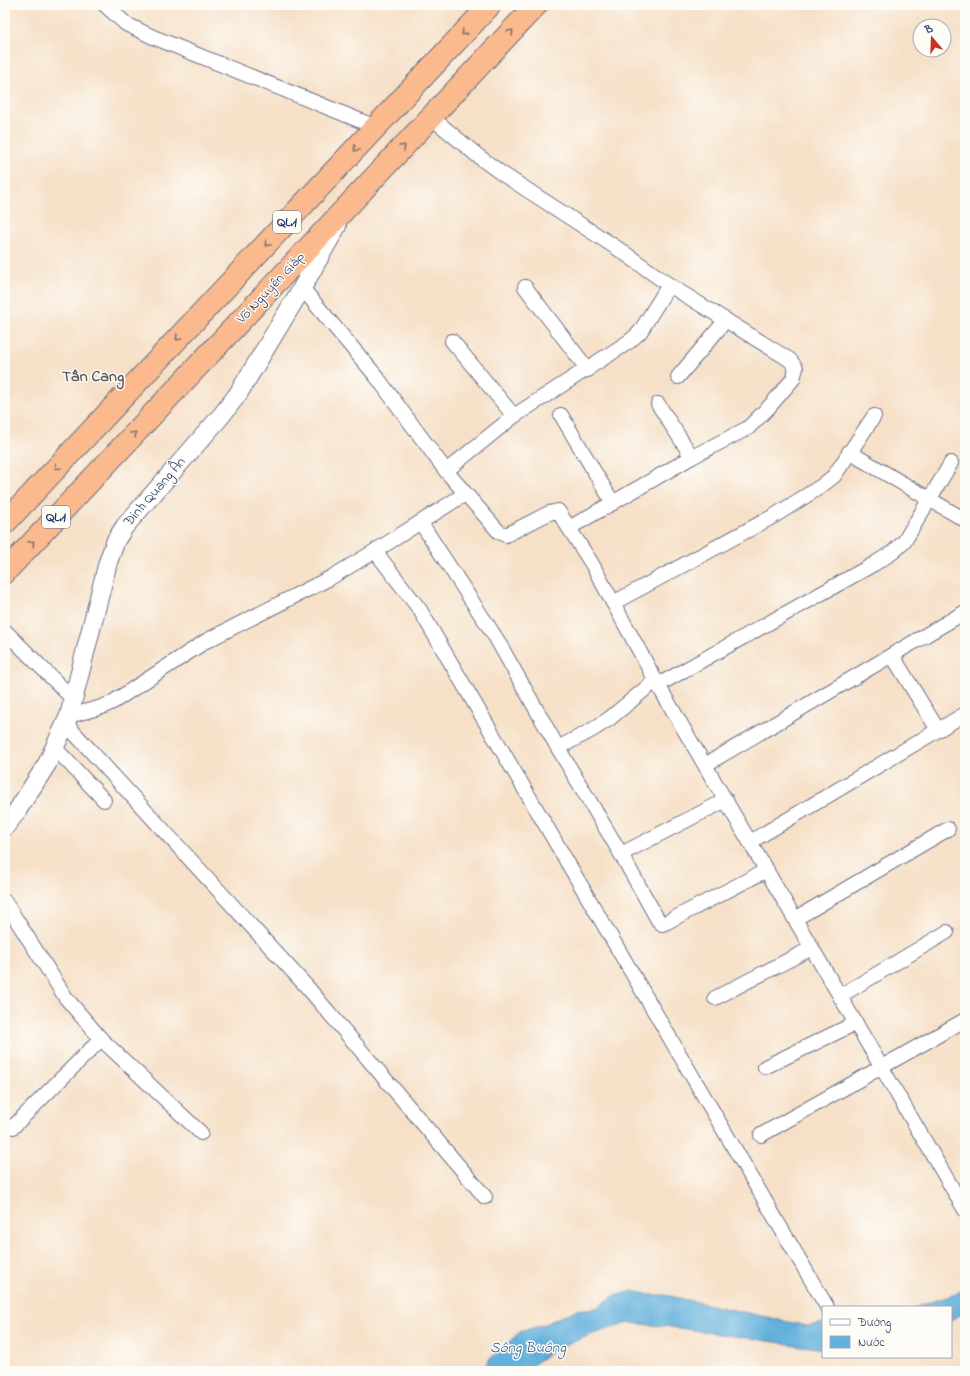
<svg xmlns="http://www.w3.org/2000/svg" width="970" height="1376" viewBox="0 0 970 1376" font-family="'Indie Flower',sans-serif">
  <rect width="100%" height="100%" fill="#fdfcf7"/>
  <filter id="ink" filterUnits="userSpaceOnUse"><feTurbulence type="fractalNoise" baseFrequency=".025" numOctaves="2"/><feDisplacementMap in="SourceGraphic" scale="8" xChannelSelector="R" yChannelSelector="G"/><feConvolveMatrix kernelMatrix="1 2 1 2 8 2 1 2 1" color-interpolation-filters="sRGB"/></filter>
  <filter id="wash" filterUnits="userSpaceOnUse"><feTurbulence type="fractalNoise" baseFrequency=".012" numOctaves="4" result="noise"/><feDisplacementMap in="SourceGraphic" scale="16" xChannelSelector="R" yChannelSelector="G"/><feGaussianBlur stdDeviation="0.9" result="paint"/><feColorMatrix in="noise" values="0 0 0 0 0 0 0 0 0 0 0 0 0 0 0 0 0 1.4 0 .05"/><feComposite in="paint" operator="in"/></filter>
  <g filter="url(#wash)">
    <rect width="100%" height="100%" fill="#f6e0c7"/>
    <!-- water -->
    <g fill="#62b0dc" stroke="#3e709d">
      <path d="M 965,1287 L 965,1312 L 951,1320 L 951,1307 L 915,1307 L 956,1294 Z"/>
      <path d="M 633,1291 L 649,1295 L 665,1295 L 807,1326 L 823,1323 L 823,1349 L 665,1326 L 628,1323 L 590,1335 L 552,1351 L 524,1371 L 482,1371 L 489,1360 L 520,1332 L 545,1324 L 576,1310 L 596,1308 L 614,1296 Z"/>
    </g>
  </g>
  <g filter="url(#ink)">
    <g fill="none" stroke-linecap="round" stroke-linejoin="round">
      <defs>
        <g id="minor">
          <path d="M 105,5 L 126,24 L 153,37 L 376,127"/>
          <path d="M 431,117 L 478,156 L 501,173 L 623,252 L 669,285 L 790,360 L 796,368 L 793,379 L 769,407 L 748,428 L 692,457 L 569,528"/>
          <path d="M 525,287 L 588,370"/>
          <path d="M 302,288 L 376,376 L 446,471 L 499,532 L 506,535 L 510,533 L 549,513 L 558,511 L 560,514 L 592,564 L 658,685 L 965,1210"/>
          <path d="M 452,341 L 514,416"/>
          <path d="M 678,377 L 726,320"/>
          <path d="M 658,404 L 692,457"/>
          <path d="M 561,415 L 613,503"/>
          <path d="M 849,452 L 965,520"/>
          <path d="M 446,471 L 514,416 L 630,341 L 640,332 L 669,285"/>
          <path d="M 421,523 L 496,638 L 558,748 L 621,854 L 658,920 L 662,924 L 667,922 L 767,870"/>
          <path d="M 375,551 L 420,610 L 827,1307"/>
          <path d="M 613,603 L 774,516 L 820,487 L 834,476 L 874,416"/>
          <path d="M 5,631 L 74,700"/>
          <path d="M 892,655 L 938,730"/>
          <path d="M 658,685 L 874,564 L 893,552 L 904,542 L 951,463"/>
          <path d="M 69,716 L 102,707 L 113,702 L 206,641 L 330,578 L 375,551 L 465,494"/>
          <path d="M 66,724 L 308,988 L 485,1197"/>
          <path d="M 55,748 L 104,800"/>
          <path d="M 558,748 L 592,730 L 609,719 L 656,680"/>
          <path d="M 705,765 L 965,612"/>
          <path d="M 750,842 L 965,714"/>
          <path d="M 621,854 L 726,800"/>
          <path d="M 5,902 L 66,998 L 101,1039 L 201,1133"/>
          <path d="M 795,919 L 948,829"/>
          <path d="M 840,996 L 947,932"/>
          <path d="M 715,998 L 812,948"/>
          <path d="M 765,1067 L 856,1023"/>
          <path d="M 13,1127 L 101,1039"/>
          <path d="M 761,1135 L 965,1020"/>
        </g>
        <path id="tertiary" d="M 5,827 L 15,814 L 47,764 L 69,716 L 108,562 L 116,540 L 125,526 L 221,416 L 238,394 L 302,288 L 337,226"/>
        <g id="trunk">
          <path d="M 5,523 L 490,5"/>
          <path d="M 5,572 L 536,5"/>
        </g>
      </defs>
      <!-- minor casing -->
      <use href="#minor" stroke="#686d83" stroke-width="16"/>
      <!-- tertiary casing -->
      <use href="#tertiary" stroke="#686d83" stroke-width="20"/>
      <!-- trunk casing -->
      <use href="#trunk" stroke="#686d83" stroke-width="24"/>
      <!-- minor -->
      <use href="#minor" stroke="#fff" stroke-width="14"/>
      <!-- tertiary -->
      <use href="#tertiary" stroke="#fff" stroke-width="18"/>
      <!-- trunk -->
      <use href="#trunk" stroke="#fbba8d" stroke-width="22"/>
    </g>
    <!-- one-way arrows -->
    <defs><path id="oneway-chevron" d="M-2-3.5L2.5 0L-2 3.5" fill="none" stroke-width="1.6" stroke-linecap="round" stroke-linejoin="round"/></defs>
    <g stroke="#806e73">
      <use href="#oneway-chevron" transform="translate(511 32) rotate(-47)"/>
      <use href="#oneway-chevron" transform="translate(464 33) rotate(133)"/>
      <use href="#oneway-chevron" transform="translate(403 147) rotate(-47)"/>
      <use href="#oneway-chevron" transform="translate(356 149) rotate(133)"/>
      <use href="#oneway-chevron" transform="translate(267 244) rotate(133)"/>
      <use href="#oneway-chevron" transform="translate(178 338) rotate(133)"/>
      <use href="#oneway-chevron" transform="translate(134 434) rotate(-47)"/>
      <use href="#oneway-chevron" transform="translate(57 467) rotate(133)"/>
      <use href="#oneway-chevron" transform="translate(32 543) rotate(-47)"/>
    </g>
  </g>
  <g text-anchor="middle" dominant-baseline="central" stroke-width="3" stroke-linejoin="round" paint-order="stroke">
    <!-- shield labels -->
    <g fill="#fdfcf7" stroke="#5f6c8c" stroke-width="1">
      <rect x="273" y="211" width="28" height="22" rx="3"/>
      <rect x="42" y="506" width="28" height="22" rx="3"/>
    </g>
    <g font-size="13" font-weight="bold" fill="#1b2f5e">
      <text x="287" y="222">QL.1</text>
      <text x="56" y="517">QL.1</text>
    </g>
    <!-- street labels -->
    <g font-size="14" fill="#1b2f5e" stroke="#fdfcf7">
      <text transform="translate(271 288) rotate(-47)">Võ Nguyên Giáp</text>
      <text transform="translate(155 492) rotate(-49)">Đinh Quang Ân</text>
    </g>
    <!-- water labels -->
    <g font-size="15" font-style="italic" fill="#345c8a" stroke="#fdfcf7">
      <text x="528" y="1348">Sông Buông</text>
    </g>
    <!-- quarter labels -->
    <g font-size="16" font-weight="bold" fill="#5e575e" stroke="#fdfcf7">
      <text x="93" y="377">Tân Cang</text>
    </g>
  </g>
  <!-- margin -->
  <rect width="970" height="1376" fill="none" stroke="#fdfcf7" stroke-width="20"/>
  <!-- legend -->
  <rect x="822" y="1306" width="130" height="52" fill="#fdfcf7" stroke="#a3aaba"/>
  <rect x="830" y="1319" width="20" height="6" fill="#ffffff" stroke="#a3aaba"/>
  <text x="858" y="1326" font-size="12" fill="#1b2f5e">Đường</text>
  <rect x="830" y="1336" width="20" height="12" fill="#62b0dc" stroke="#a3aaba"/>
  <text x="858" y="1346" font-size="12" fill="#1b2f5e">Nước</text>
  <!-- north arrow -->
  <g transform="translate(932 38) rotate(341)"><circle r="19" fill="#fdfcf7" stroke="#a3aaba"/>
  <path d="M0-3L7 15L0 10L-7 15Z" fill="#c8321e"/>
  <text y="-6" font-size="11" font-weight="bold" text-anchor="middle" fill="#1b2f5e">B</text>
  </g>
</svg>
